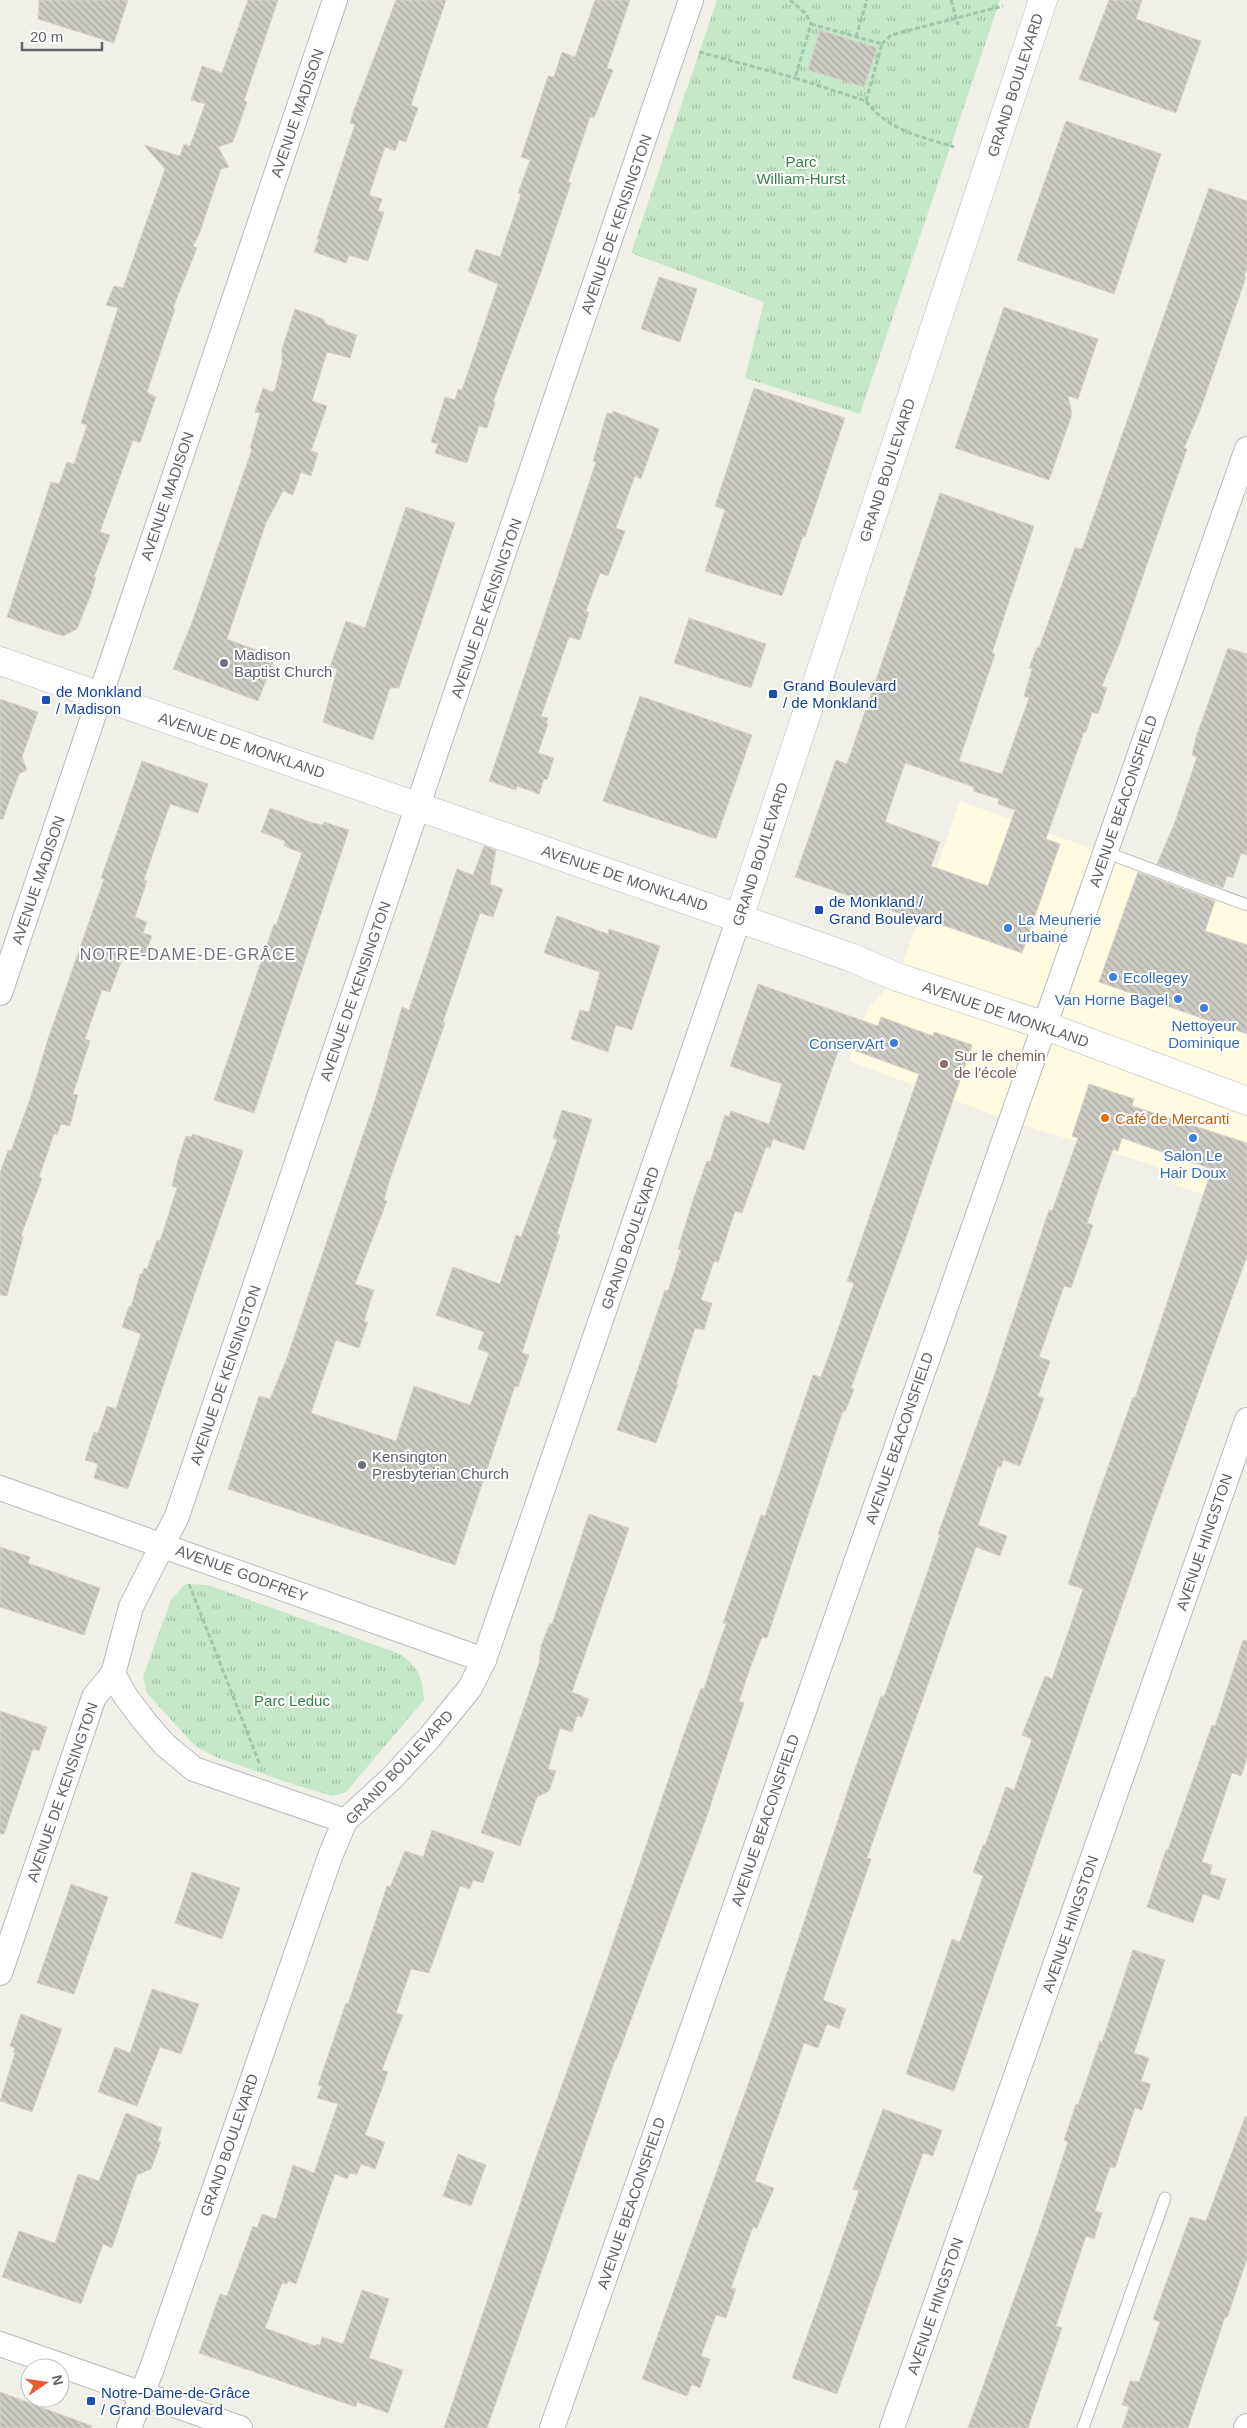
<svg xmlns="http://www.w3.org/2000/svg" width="1247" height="2428" viewBox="0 0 1247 2428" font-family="Helvetica,sans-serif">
  <defs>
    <pattern id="park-tufts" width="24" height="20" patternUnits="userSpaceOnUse" patternTransform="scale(1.25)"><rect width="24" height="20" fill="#c5e8ca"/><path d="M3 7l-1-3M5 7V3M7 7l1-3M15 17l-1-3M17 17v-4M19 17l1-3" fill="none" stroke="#a3bfa8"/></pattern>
    <pattern id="building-back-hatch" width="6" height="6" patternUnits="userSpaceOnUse" patternTransform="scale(1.25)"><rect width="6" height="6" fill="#cccbc4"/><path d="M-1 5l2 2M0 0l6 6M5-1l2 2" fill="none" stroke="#a9a8a3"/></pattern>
  </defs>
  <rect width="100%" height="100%" fill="#f1f0e8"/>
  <!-- commercial -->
  <path fill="#fefbe0" d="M 960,801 L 1247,905 L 1247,1210 L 1176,1185 L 1156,1166 L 1010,1121 L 849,1061 L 868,1008 L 898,977 Z"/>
  <!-- park -->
  <g fill="url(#park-tufts)">
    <path d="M 717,0 L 1000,0 L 860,414 L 745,378 L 764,302 L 631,253 Z"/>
    <path d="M 185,1584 L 208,1585 L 400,1654 C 419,1668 422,1676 424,1700 L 346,1792 L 333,1796 L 295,1785 L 216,1757 L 196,1747 L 147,1693 L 143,1677 L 171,1600 Z"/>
  </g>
  <!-- building -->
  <g fill="url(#building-back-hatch)" stroke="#d6d3c6" fill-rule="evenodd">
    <path d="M 39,0 L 128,0 L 114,43 L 38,19 Z"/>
    <path d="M 248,0 L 278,0 L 244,101 L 247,102 L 233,142 L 218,147 L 229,167 L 221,169 L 200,232 L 193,246 L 197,248 L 173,308 L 175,309 L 147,392 L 156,397 L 140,443 L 133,440 L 100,532 L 110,535 L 94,577 L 96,577 L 91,594 L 77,629 L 63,636 L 7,617 L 51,482 L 59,484 L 67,462 L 74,464 L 87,425 L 81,423 L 118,308 L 106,305 L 114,286 L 123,288 L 165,169 L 144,145 L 180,156 L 184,144 L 190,146 L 205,104 L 191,100 L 202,66 L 222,73 Z"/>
    <path d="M 396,0 L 446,0 L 411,105 L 418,108 L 406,142 L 399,140 L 395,151 L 385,147 L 369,195 L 382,199 L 378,211 L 384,212 L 368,261 L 349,255 L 346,263 L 314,252 L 319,239 L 317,239 L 355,124 L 350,123 L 354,110 Z"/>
    <path d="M 595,0 L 630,0 L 607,68 L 613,70 L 594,118 L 590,117 L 568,182 L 571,183 L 540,275 L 493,402 L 495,403 L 487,428 L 479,426 L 467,463 L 435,453 L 438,444 L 431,442 L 445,397 L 455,400 L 458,389 L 462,390 L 498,284 L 468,271 L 476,249 L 500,257 L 521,194 L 518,193 L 530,160 L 521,157 L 548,76 L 554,77 L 562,52 L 575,57 Z"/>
    <path d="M 1109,0 L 1142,0 L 1136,19 L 1201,41 L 1176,113 L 1079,79 Z"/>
    <path d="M 820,30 L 877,48 L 864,87 L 808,70 Z"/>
    <path d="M 1066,121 L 1161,154 L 1114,294 L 1017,260 Z"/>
    <path d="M 1209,188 L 1247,201 L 1247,267 L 1244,277 L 1246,277 L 1200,411 L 1184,448 L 1187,449 L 1119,645 L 1102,686 L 1107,688 L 1098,714 L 1092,712 L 1086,732 L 1084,732 L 1046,839 L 1060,844 L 1022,953 L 914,915 L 913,918 L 795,877 L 836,760 L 847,764 L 940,493 L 1034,526 L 992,653 L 995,654 L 959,761 L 1002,774 L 1029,698 L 1024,696 L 1032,669 L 1029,668 L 1037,647 L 1039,648 L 1075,548 L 1082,549 ZM 905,763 L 974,787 L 973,791 L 999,799 L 998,804 L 1015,810 L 988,886 L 931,866 L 940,842 L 885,822 Z"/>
    <path d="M 659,277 L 697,289 L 680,342 L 641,329 Z"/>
    <path d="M 1004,307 L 1098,339 L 1078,399 L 1068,396 L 1072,414 L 1049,480 L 955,448 Z"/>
    <path d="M 295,309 L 323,319 L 326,324 L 357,335 L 350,358 L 327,352 L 312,401 L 327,406 L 311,451 L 318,453 L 311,476 L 301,472 L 293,495 L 283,491 L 266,523 L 227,639 L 275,657 L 258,701 L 173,669 L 191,625 L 252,449 L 250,448 L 260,413 L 255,412 L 263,388 L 273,392 L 275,389 L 282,362 L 282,349 Z"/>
    <path d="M 754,388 L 845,418 L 805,537 L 803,536 L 782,596 L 705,571 L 725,510 L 715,506 Z"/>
    <path d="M 613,411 L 659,429 L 641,479 L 635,476 L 616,528 L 625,531 L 608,576 L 600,573 L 586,611 L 589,612 L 580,640 L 569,637 L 541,716 L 548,718 L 546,723 L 548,724 L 538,753 L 554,758 L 547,780 L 544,779 L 539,794 L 517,786 L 516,790 L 489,781 L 596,462 L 593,461 L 607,413 L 612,414 Z"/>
    <path d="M 406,507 L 455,523 L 399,688 L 390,688 L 373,740 L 323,722 L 337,669 L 330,667 L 346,621 L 365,628 Z"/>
    <path d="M 689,618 L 766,644 L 751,688 L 674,663 Z"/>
    <path d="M 1228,648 L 1247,654 L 1247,855 L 1241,853 L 1233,878 L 1227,876 L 1223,888 L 1157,864 L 1175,822 L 1197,757 L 1192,755 L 1197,734 Z"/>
    <path d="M 640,696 L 752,735 L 716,839 L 603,801 Z"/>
    <path d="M 0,699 L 38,712 L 22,757 L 27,770 L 19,774 L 3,819 L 0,819 Z"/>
    <path d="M 142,761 L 208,784 L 198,813 L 170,804 L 144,880 L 147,881 L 135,917 L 147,922 L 143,933 L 152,936 L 145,955 L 126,948 L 110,992 L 102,990 L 85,1039 L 90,1041 L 73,1094 L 78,1095 L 70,1126 L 61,1124 L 57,1135 L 54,1134 L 39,1177 L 42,1178 L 21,1236 L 23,1237 L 7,1296 L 0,1295 L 0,1173 L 8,1150 L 11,1151 L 30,1099 L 48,1039 L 104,879 L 101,878 Z"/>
    <path d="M 270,808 L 313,823 L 323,825 L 324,822 L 349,830 L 254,1113 L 214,1100 L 274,924 L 276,925 L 302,853 L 284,846 L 285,841 L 261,832 Z"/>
    <path d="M 484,846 L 496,850 L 490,884 L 503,889 L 493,917 L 480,913 L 443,1022 L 445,1023 L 389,1182 L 384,1200 L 387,1201 L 355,1284 L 374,1290 L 364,1321 L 368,1322 L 359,1348 L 336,1340 L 311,1413 L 396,1441 L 414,1386 L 470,1405 L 489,1353 L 478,1349 L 484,1332 L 436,1315 L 453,1267 L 500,1284 L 516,1235 L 521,1237 L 557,1140 L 553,1138 L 562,1110 L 592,1119 L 557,1234 L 560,1235 L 522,1353 L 529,1355 L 518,1387 L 515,1386 L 455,1565 L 228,1489 L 259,1396 L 270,1399 L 287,1358 L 376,1097 L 402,1007 L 409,1010 L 457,869 L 473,875 Z"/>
    <path d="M 1138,872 L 1215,901 L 1205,931 L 1247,945 L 1247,1034 L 1099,982 Z"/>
    <path d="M 557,916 L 608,934 L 609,929 L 660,946 L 632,1030 L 616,1025 L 608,1052 L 571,1039 L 580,1010 L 589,1012 L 600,972 L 544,953 Z"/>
    <path d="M 758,984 L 878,1026 L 881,1017 L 933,1036 L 934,1032 L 972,1045 L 903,1246 L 851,1388 L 854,1389 L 845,1412 L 843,1411 L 832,1443 L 767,1638 L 762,1637 L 750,1668 L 739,1701 L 744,1703 L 706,1819 L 616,2060 L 615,2060 L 487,2428 L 444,2428 L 535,2160 L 606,1963 L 683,1737 L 701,1688 L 704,1689 L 715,1655 L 726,1624 L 723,1623 L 761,1515 L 765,1516 L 813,1375 L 821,1377 L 834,1341 L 854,1283 L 847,1281 L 919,1074 L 840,1045 L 804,1150 L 773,1139 L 770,1148 L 766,1147 L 742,1213 L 735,1211 L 718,1263 L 714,1261 L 701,1300 L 712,1303 L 704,1330 L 695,1328 L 676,1384 L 678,1384 L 656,1443 L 617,1430 L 665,1290 L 668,1291 L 681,1250 L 678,1249 L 694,1197 L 707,1161 L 710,1162 L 725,1115 L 729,1117 L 731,1111 L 769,1124 L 782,1084 L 730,1066 Z"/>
    <path d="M 1089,1084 L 1134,1099 L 1132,1106 L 1247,1143 L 1247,1256 L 1142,1548 L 954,2091 L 906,2074 L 952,1939 L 960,1942 L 983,1876 L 973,1872 L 983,1845 L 985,1845 L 1006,1787 L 1014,1790 L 1032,1739 L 1022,1735 L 1045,1676 L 1052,1679 L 1083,1589 L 1068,1584 L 1097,1498 L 1133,1397 L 1135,1398 L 1212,1169 L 1122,1138 L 1118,1151 L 1113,1149 L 1101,1182 L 1087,1223 L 1093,1225 L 1071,1288 L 1064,1286 L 1039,1357 L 1050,1361 L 1038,1396 L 1044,1398 L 1020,1466 L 1003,1460 L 1001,1467 L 998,1466 L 978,1525 L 1007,1536 L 1000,1556 L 976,1547 L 867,1858 L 871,1859 L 823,2000 L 846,2009 L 839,2029 L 827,2024 L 818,2048 L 804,2043 L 755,2181 L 774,2188 L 757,2228 L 753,2227 L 731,2288 L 736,2289 L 726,2318 L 716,2315 L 701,2356 L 710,2359 L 700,2388 L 692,2384 L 687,2396 L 642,2379 L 772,2018 L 855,1769 L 881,1696 L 884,1697 L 918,1600 L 940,1535 L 938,1534 L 987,1397 L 1049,1210 L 1052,1211 L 1078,1138 L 1072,1136 Z"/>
    <path d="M 193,1134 L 242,1150 L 243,1152 L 128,1489 L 94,1478 L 98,1464 L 85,1460 L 94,1432 L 98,1433 L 107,1406 L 116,1409 L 124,1384 L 141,1334 L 122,1327 L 129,1306 L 131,1307 L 140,1274 L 142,1274 L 144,1268 L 147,1269 L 157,1240 L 160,1241 L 177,1188 L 172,1186 L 178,1160 L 186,1136 L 191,1137 Z"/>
    <path d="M 589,1514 L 629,1528 L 572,1692 L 589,1699 L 582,1717 L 577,1716 L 572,1732 L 560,1728 L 548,1769 L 556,1771 L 549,1791 L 537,1797 L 520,1846 L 481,1833 L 539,1663 L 541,1646 L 550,1623 L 552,1624 Z"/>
    <path d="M 0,1547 L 30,1557 L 28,1563 L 100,1588 L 84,1635 L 0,1607 Z"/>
    <path d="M 1243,1640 L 1247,1641 L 1247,1758 L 1241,1776 L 1232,1773 L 1202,1862 L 1212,1865 L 1210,1874 L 1226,1879 L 1219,1900 L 1203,1894 L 1193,1923 L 1147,1907 L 1166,1850 L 1168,1850 L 1212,1725 L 1215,1726 Z"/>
    <path d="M 0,1711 L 47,1727 L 39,1751 L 33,1749 L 4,1834 L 0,1834 Z"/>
    <path d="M 432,1830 L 494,1852 L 483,1883 L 473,1880 L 470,1889 L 460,1886 L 429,1973 L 411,1969 L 396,2013 L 403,2015 L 382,2070 L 388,2072 L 365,2135 L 385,2142 L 375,2169 L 361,2164 L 357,2175 L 350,2173 L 347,2179 L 335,2174 L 296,2284 L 288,2281 L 287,2284 L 282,2283 L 265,2328 L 315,2346 L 316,2344 L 320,2345 L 322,2337 L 343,2344 L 362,2290 L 389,2299 L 369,2358 L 403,2370 L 388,2413 L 357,2402 L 356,2407 L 199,2353 L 220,2294 L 227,2296 L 253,2226 L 257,2228 L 262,2214 L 276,2219 L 293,2165 L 314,2173 L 338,2104 L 317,2098 L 322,2086 L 318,2085 L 346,2003 L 348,2004 L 387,1886 L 390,1887 L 405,1851 L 423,1857 Z"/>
    <path d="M 192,1872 L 240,1888 L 222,1939 L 175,1923 Z"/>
    <path d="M 71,1884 L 108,1897 L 74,1994 L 37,1983 Z"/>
    <path d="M 1133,1950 L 1165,1960 L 1134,2053 L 1149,2058 L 1141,2081 L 1151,2084 L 1142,2110 L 1135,2108 L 1115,2168 L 1110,2167 L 1095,2211 L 1102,2213 L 1094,2239 L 1086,2236 L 1056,2326 L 1062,2328 L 1028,2428 L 968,2428 L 1042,2221 L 1068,2142 L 1064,2140 L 1076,2104 L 1078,2105 L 1100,2041 L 1102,2042 Z"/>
    <path d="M 152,1989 L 199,2004 L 181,2054 L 160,2047 L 137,2106 L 98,2092 L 115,2047 L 130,2053 Z"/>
    <path d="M 21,2014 L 62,2029 L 32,2112 L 0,2101 L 15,2053 L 13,2052 L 15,2048 L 10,2046 Z"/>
    <path d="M 883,2109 L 942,2130 L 933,2156 L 923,2153 L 837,2394 L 792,2378 L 859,2191 L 853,2189 Z"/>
    <path d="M 126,2113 L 162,2128 L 158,2141 L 161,2142 L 151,2169 L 137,2175 L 112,2248 L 103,2244 L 81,2304 L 2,2277 L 19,2231 L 55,2243 L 78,2174 L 99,2181 Z"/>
    <path d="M 1245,2117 L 1247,2117 L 1247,2259 L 1227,2318 L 1225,2317 L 1188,2428 L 1122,2428 L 1129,2407 L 1122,2405 L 1130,2381 L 1139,2382 L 1160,2322 L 1153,2319 L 1190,2217 L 1206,2221 Z"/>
    <path d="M 458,2154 L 486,2165 L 471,2206 L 443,2196 Z"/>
    <path d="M 0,2392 L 92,2426 L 91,2428 L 0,2428 Z"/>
  </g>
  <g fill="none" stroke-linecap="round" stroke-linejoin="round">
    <defs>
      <g id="service">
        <path d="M 1105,852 L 1247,905"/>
        <path d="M 1083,2428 L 1165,2198"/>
      </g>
      <g id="minor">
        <path d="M 0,993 L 335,0"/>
        <path d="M 0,1488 L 484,1660"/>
        <path d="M 113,1674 L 126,1697 L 145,1722 L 165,1745 L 194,1769 L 345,1821"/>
        <path d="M 0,1973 L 94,1697 L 113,1674 L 131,1607 L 177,1516 L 691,0"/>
        <path d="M 0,2344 L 240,2428"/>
        <path d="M 129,2428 L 152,2368 L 331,1854 L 345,1821 L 391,1779 L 430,1737 L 470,1688 L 484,1660 L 739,918"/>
        <path d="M 552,2428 L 1247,449"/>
        <path d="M 892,2428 L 1247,1420"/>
        <path d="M 1246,2428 L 1247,2426"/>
      </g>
      <g id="tertiary">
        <path d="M 0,661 L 850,957 L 897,977 L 1043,1025 L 1247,1101"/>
        <path d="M 739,918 L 1043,0"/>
      </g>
    </defs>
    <!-- service casing -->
    <use href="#service" stroke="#b8b9be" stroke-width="13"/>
    <!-- minor casing -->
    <use href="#minor" stroke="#b8b9be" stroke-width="26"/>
    <!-- tertiary casing -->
    <use href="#tertiary" stroke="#b8b9be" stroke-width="29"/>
    <!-- path -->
    <g stroke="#9dc9b0" stroke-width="3" stroke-dasharray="5 2.5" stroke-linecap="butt">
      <path d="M 790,0 L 806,14 L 811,24"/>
      <path d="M 951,0 L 958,25"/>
      <path d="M 811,24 L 882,44 L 866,101 L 795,78 Z"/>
      <path d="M 856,37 L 867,0"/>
      <path d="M 882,44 L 891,35 L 1003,6"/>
      <path d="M 699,52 L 795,78"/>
      <path d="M 866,101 C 887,130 922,137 954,147"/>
      <path d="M 189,1584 L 260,1765"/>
    </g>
    <!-- service -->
    <use href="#service" stroke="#fff" stroke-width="11"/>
    <!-- minor -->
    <use href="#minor" stroke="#fff" stroke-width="24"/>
    <!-- tertiary -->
    <use href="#tertiary" stroke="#fff" stroke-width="28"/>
  </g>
  <!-- markers -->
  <g fill="#6b7280" stroke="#fff" stroke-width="2">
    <circle cx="224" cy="663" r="5"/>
    <circle cx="362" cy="1465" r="5"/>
  </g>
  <g fill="#1a4fb4" stroke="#fff" stroke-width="2">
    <rect x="768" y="689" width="10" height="10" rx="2.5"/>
    <rect x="41" y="695" width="10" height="10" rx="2.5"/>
    <rect x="814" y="905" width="10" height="10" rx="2.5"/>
    <rect x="86" y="2396" width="10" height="10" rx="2.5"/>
  </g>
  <g fill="#3f7fe0" stroke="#fff" stroke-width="2">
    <circle cx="1008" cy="928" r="5"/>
    <circle cx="1113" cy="977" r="5"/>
    <circle cx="1178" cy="999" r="5"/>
    <circle cx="1204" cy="1008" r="5"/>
    <circle cx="894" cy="1043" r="5"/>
    <circle cx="1193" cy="1138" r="5"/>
  </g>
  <circle fill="#8d6e63" stroke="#fff" stroke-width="2" cx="944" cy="1064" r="5"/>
  <circle fill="#e8710a" stroke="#fff" stroke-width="2" cx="1105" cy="1118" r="5"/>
  <g text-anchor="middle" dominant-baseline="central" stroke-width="4" stroke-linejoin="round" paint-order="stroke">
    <!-- street labels -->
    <g font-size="15" fill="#5f6268" stroke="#fff">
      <text transform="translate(1015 85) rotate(-72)">GRAND BOULEVARD</text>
      <text transform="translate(297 113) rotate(-71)">AVENUE MADISON</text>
      <text transform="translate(616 224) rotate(-71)">AVENUE DE KENSINGTON</text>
      <text transform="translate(887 470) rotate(-72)">GRAND BOULEVARD</text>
      <text transform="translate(167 496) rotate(-71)">AVENUE MADISON</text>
      <text transform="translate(486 608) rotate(-71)">AVENUE DE KENSINGTON</text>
      <text transform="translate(242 745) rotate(19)">AVENUE DE MONKLAND</text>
      <text transform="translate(1123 801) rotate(-71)">AVENUE BEACONSFIELD</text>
      <text transform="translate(760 854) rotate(-72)">GRAND BOULEVARD</text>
      <text transform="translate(625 878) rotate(19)">AVENUE DE MONKLAND</text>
      <text transform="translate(38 880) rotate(-71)">AVENUE MADISON</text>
      <text transform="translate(355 991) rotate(-71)">AVENUE DE KENSINGTON</text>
      <text transform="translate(1006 1014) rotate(19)">AVENUE DE MONKLAND</text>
      <text transform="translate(630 1238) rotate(-71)">GRAND BOULEVARD</text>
      <text transform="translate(225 1375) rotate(-71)">AVENUE DE KENSINGTON</text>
      <text transform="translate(899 1438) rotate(-71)">AVENUE BEACONSFIELD</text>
      <text transform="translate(1204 1542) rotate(-71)">AVENUE HINGSTON</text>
      <text transform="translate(242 1573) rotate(20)">AVENUE GODFREY</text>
      <text transform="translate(399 1767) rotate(-47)">GRAND BOULEVARD</text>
      <text transform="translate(62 1792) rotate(-71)">AVENUE DE KENSINGTON</text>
      <text transform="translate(765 1820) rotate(-71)">AVENUE BEACONSFIELD</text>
      <text transform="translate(1070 1924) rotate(-71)">AVENUE HINGSTON</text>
      <text transform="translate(229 2145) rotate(-71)">GRAND BOULEVARD</text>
      <text transform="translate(631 2203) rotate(-71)">AVENUE BEACONSFIELD</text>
      <text transform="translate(935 2306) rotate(-71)">AVENUE HINGSTON</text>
    </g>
    <!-- park labels -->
    <g font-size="15" fill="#338242" stroke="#fff">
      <text x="801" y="161">Parc<tspan x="801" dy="17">William-Hurst</tspan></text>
      <text x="292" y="1700">Parc Leduc</text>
    </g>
    <!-- worship labels -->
    <g font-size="15" fill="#5b616d" stroke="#fff" text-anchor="start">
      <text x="234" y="654">Madison<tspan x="234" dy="17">Baptist Church</tspan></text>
      <text x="372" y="1456">Kensington<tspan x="372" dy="17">Presbyterian Church</tspan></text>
    </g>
    <!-- transit labels -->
    <g font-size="15" fill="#164399" stroke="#fff" text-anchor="start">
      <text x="783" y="685">Grand Boulevard<tspan x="783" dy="17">/ de Monkland</tspan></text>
      <text x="56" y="691">de Monkland<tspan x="56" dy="17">/ Madison</tspan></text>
      <text x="829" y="901">de Monkland /<tspan x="829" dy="17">Grand Boulevard</tspan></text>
      <text x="101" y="2392">Notre-Dame-de-Grâce<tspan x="101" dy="17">/ Grand Boulevard</tspan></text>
    </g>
    <!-- shop labels -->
    <g font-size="15" fill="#366cbe" stroke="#fff" text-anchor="start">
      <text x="1018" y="919">La Meunerie<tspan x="1018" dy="17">urbaine</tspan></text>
      <text x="1123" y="977">Ecollegey</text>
      <text x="1168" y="999" text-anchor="end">Van Horne Bagel</text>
      <text x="1204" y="1025" text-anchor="middle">Nettoyeur<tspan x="1204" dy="17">Dominique</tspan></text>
      <text x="884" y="1043" text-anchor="end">ConservArt</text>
      <text x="1193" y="1155" text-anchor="middle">Salon Le<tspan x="1193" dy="17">Hair Doux</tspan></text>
    </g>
    <!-- education labels -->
    <g font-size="15" fill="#785e54" stroke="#fff" text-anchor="start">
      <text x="954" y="1055">Sur le chemin<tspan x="954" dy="17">de l'école</tspan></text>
    </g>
    <!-- food labels -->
    <g font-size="15" fill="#c56008" stroke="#fff" text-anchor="start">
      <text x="1115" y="1118">Café de Mercanti</text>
    </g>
    <!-- neighbourhood labels -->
    <g font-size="16" letter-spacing="1" fill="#70747a" stroke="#fff">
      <text x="188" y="954">NOTRE-DAME-DE-GRÂCE</text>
    </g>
  </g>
  <!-- north arrow -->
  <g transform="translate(45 2383) rotate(77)"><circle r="24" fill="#ffffff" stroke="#bfc0c3"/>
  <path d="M0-4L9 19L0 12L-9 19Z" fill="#ec5b33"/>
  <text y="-8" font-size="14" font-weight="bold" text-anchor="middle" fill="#5f6268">N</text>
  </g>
  <!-- scale -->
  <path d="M22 42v8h80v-8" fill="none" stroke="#5f6268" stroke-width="2.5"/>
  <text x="30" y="42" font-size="15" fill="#5f6268" stroke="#ffffff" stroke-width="4" paint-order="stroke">20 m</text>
</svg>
